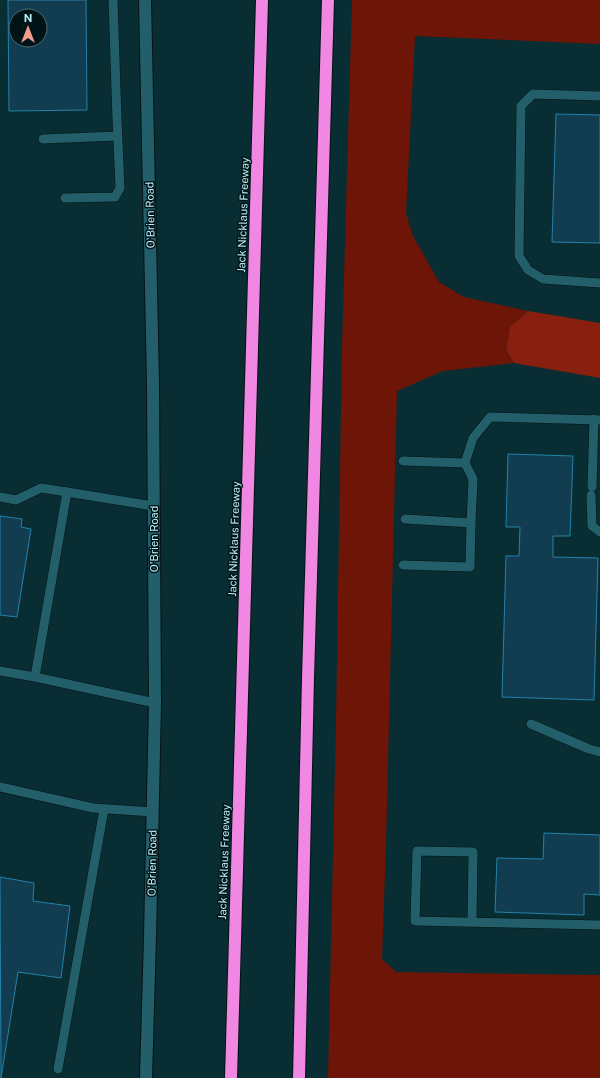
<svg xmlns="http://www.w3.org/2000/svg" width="600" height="1078" viewBox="0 0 600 1078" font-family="'Public Sans',sans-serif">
  <rect width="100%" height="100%" fill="#082d33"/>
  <!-- green -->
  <path fill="#6d1506" d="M 352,0 L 600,0 L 600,44 L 415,36 L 406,213 L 413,236 L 439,282 L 464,297 L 528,311 L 510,327 L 506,350 L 514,363 L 443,371 L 397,391 L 386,846 L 382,959 L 396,972 L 600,975 L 600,1078 L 328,1078 L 336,722 L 342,346 Z"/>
  <!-- forest -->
  <path fill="#891f0e" d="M 528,311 L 600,323 L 600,378 L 514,363 L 506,350 L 510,327 Z"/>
  <!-- building -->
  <g fill="#123d51" stroke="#2482ab" fill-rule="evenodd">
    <path d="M 8,0 L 86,0 L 87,110 L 9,111 ZM 16,16 L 40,16 L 40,40 L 16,40 Z"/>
    <path d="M 556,114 L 600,115 L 600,243 L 552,242 Z"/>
    <path d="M 508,454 L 573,456 L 570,536 L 553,536 L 553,557 L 598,558 L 594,700 L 502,697 L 506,556 L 519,556 L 520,527 L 506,527 Z"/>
    <path d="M 0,516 L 22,519 L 21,527 L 31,529 L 17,617 L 0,615 Z"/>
    <path d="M 544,833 L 600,835 L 600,895 L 584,894 L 584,915 L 495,912 L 497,858 L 543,859 Z"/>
    <path d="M 0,877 L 34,883 L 33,901 L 70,906 L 61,978 L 18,972 L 1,1078 Z"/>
  </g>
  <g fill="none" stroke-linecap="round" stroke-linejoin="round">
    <defs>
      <g id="lane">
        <path d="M 600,96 L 533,94 L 521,106 L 519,256 L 528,270 L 543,279 L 600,283"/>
        <path d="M 43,139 L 117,136"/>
        <path d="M 65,198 L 115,197 L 120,188 L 117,119 L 113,0"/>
        <path d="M 403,461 L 465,463 L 473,438 L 490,417 L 600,420"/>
        <path d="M 592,487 L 594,419"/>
        <path d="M 591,495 L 592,526 L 600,532"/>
        <path d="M 0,497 L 16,500 L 41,488 L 67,492"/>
        <path d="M 405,519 L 471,523 L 473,479 L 465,463"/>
        <path d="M 403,565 L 470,567 L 471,523"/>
        <path d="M 0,671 L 35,677 L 155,703"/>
        <path d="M 35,677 L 67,492 L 153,506"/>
        <path d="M 531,724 L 589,749 L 600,752"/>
        <path d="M 0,787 L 93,808 L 153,812"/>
        <path d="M 472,922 L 473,852 L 417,851 L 415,921 L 600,925"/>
        <path d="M 58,1069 L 104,809"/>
      </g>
      <path id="street" d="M 145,0 L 153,384 L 155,703 L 150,937 L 146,1078"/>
      <g id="highway">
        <path d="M 231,1078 L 262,0"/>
        <path d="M 299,1078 L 308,678 L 328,0"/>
      </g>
    </defs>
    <!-- lane casing -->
    <use href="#lane" stroke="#051316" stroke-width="10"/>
    <!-- street casing -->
    <use href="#street" stroke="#051316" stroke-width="14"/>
    <!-- highway casing -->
    <use href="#highway" stroke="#051316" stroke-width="14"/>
    <!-- lane -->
    <use href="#lane" stroke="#235f6a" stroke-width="9"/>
    <!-- street -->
    <use href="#street" stroke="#235f6a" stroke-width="12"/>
    <!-- highway -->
    <use href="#highway" stroke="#f087e3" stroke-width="12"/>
  </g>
  <g text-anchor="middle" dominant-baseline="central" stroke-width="3" stroke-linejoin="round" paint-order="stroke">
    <!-- street labels -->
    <g font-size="11" fill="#bff0fb" stroke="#001418">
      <text transform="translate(150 215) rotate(-91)">O'Brien Road</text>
      <text transform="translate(243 215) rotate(-88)">Jack Nicklaus Freeway</text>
      <text transform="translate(154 539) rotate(-90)">O'Brien Road</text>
      <text transform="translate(234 539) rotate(-88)">Jack Nicklaus Freeway</text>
      <text transform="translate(224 862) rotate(-88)">Jack Nicklaus Freeway</text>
      <text transform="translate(152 863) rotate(-89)">O'Brien Road</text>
    </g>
  </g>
  <!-- north arrow -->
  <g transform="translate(28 28)"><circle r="19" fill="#001418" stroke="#4c6c73"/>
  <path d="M0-3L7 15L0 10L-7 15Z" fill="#f49d8c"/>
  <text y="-6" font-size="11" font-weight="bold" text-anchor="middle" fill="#bff0fb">N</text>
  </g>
</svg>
